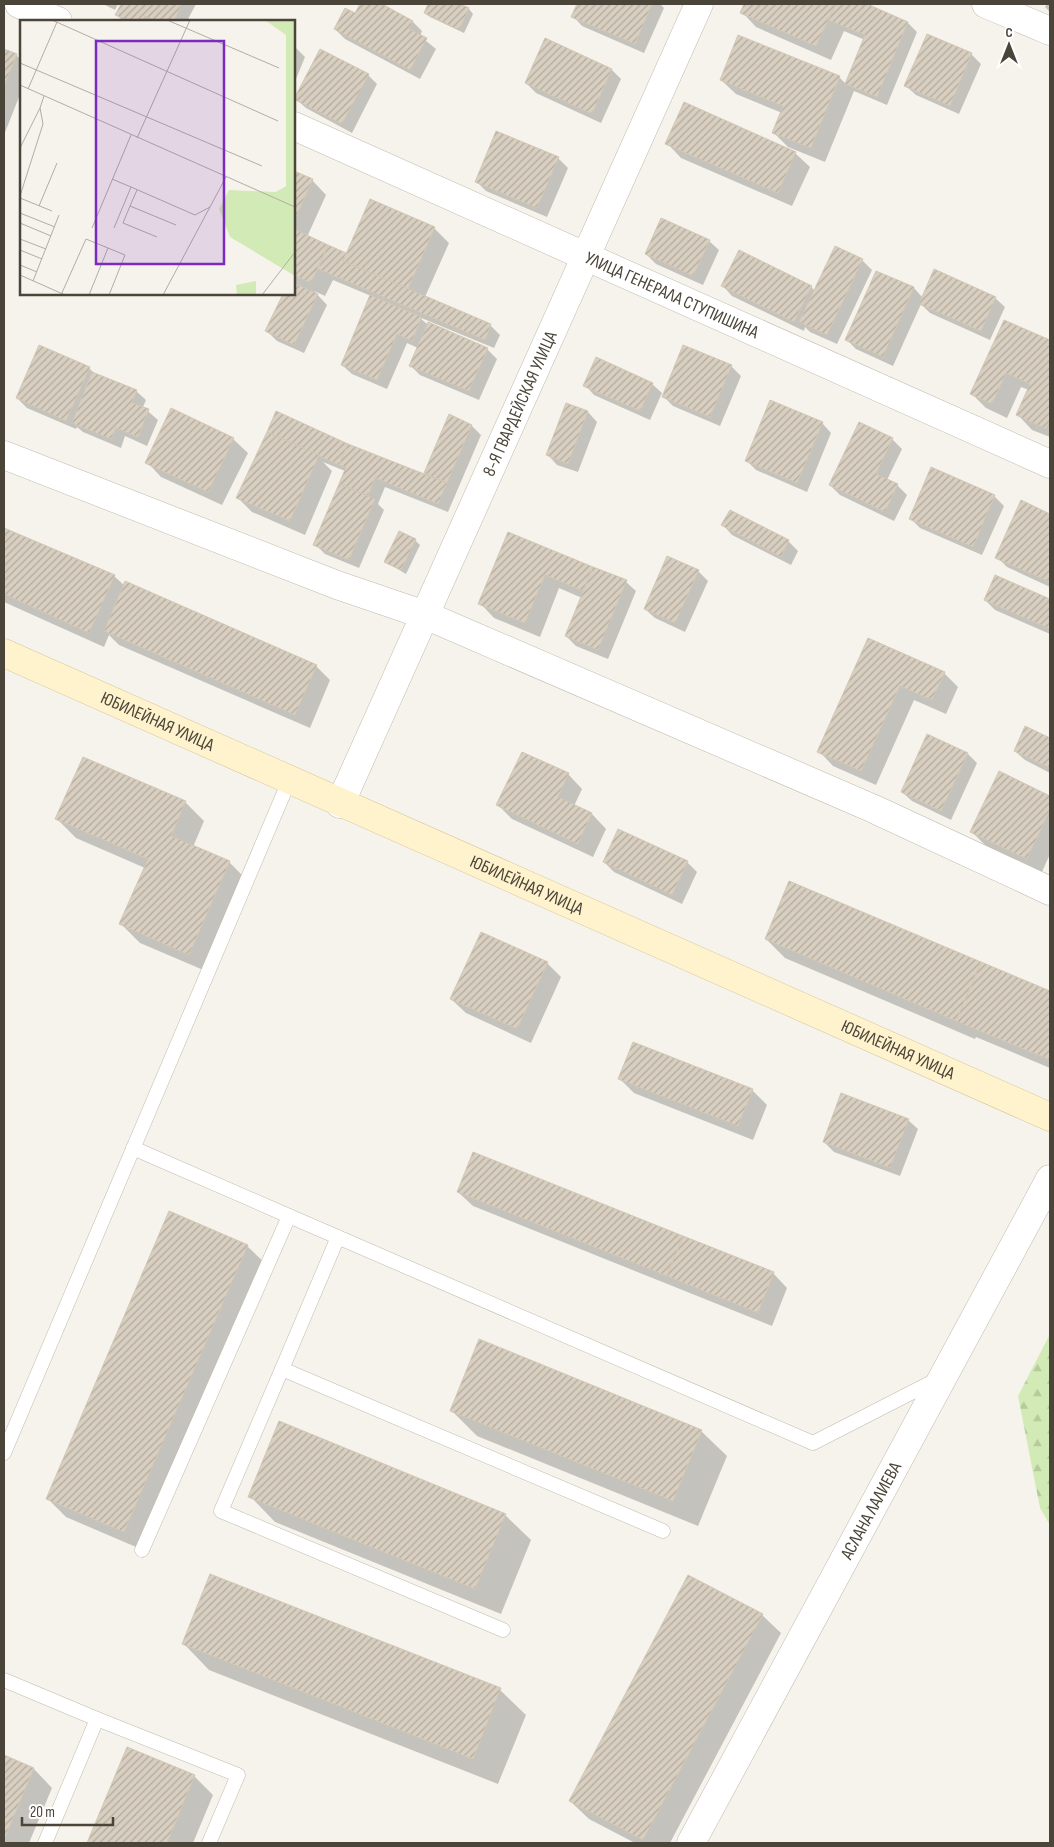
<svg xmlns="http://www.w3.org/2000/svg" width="1054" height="1847" viewBox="0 0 1054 1847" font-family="'Sofia Sans Condensed',sans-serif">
  <defs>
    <pattern id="forest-firs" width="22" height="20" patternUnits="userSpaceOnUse" patternTransform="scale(1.25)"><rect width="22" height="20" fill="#d2eab5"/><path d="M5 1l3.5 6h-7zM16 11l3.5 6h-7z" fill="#b6ca9c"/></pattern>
    <pattern id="building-hatch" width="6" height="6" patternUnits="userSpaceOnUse" patternTransform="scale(1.25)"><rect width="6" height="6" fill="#d8cfc1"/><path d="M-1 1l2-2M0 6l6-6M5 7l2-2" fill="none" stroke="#b1aa9e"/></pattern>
  </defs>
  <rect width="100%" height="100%" fill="#f6f3ec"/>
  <!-- forest -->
  <path fill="url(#forest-firs)" d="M 1050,1334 L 1050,1525 L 1040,1508 L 1018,1396 Z"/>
  <!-- shadow -->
  <g fill="#0003">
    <path d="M 103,4 L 118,4 L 115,10 Z"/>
    <path d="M 122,4 L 196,4 L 187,21 L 123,21 L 117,15 Z"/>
    <path d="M 361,4 L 379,4 L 413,22 L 422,31 L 420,36 L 436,49 L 420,79 L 345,39 L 335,29 L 355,15 Z"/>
    <path d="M 429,4 L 458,4 L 469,9 L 473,14 L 464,33 L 430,17 L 425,13 Z"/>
    <path d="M 578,4 L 660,4 L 664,8 L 644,53 L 582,26 L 573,16 Z"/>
    <path d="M 746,4 L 864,4 L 908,23 L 917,32 L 887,105 L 854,91 L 825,162 L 788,147 L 774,133 L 782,113 L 736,94 L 721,80 L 739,37 L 839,77 L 846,84 L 865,40 L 844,31 L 831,60 L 756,27 L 742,12 Z"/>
    <path d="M 1047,4 L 1050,4 L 1050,12 L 1045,7 Z"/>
    <path d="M 294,46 L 305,57 L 294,84 Z"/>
    <path d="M 4,50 L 16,55 L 21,60 L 21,92 L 4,135 Z"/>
    <path d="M 971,54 L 981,64 L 959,114 L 916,95 L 906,86 Z"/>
    <path d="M 612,70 L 621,79 L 601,123 L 536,93 L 526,83 Z"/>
    <path d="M 368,75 L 377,84 L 352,133 L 306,108 L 296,99 Z"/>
    <path d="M 667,143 L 795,153 L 810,167 L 792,206 L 681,158 Z"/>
    <path d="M 558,158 L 568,168 L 547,217 L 486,191 L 476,181 Z"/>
    <path d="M 294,172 L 312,180 L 326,195 L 307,237 L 347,255 L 434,228 L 449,243 L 425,297 L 490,325 L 500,335 L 494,348 L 419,317 L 428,325 L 487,349 L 497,359 L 479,400 L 420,375 L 411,366 L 418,348 L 407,343 L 387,389 L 352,374 L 342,365 L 371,296 L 333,280 L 325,296 L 314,291 L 327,305 L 304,353 L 277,341 L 267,331 L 285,294 L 294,294 Z"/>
    <path d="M 709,241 L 719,250 L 703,285 L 656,264 L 646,254 Z"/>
    <path d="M 862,260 L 872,270 L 837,344 L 810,332 L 805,327 L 804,331 L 732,296 L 723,286 L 811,287 L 815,291 Z"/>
    <path d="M 877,272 L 914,288 L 923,298 L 995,298 L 1005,307 L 990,340 L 930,313 L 921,304 L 893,366 L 856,349 L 847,340 Z"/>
    <path d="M 1005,321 L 1050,342 L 1050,437 L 1032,430 L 1018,415 L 1029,390 L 1021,387 L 1007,418 L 986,408 L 972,394 Z"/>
    <path d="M 731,366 L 741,376 L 720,426 L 673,406 L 663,396 Z"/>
    <path d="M 89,368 L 96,375 L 136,391 L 146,400 L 143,407 L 158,420 L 147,446 L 125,436 L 121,448 L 83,432 L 77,427 L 76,429 L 27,408 L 17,398 Z"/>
    <path d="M 652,384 L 662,393 L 650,420 L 594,395 L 585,385 Z"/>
    <path d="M 567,404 L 588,412 L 597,422 L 578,472 L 557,465 L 548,455 Z"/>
    <path d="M 277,413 L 348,445 L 425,475 L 450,416 L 472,426 L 481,435 L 448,512 L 385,487 L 378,504 L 384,510 L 359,568 L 325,554 L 315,544 L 345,471 L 323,462 L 332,471 L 305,535 L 252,512 L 238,498 Z"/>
    <path d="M 822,423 L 831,433 L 807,492 L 756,470 L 747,461 Z"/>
    <path d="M 233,439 L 248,453 L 222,505 L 161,477 L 147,462 Z"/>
    <path d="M 892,439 L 902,449 L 887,480 L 897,485 L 907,495 L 894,521 L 840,495 L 830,485 Z"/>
    <path d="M 994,496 L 1004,506 L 982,555 L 920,528 L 910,518 Z"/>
    <path d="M 1022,502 L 1050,515 L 1050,587 L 1007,567 L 997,557 Z"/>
    <path d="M 730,511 L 789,542 L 798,551 L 791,565 L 732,535 L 723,525 Z"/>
    <path d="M 4,528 L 114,576 L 125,586 L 316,666 L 330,680 L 310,728 L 119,645 L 109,635 L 104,647 L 4,602 Z"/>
    <path d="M 508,533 L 626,582 L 636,591 L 608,659 L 576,646 L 566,636 L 582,598 L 559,588 L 540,637 L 494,618 L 480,603 Z"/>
    <path d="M 415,540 L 420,545 L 406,574 L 386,562 Z"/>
    <path d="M 698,571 L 708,581 L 685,632 L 655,618 L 645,609 Z"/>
    <path d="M 996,577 L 1050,600 L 1050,634 L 995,610 L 985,600 Z"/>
    <path d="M 869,639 L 944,673 L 958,687 L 946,714 L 914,700 L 876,785 L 833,766 L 819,751 Z"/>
    <path d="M 1026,728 L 1050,739 L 1050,773 L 1025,760 L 1015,751 Z"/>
    <path d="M 968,754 L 977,763 L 951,820 L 912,801 L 902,792 Z"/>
    <path d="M 999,773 L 1050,797 L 1050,854 L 1042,872 L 986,846 L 971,831 Z"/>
    <path d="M 568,774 L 582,789 L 574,806 L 592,814 L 606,829 L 593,857 L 512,819 L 498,805 Z"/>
    <path d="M 185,802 L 204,821 L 193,847 L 229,862 L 248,881 L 208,972 L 140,943 L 121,924 L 145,868 L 76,838 L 57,819 Z"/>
    <path d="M 604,862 L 687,862 L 697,872 L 682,904 L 614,872 Z"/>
    <path d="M 790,883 L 1050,993 L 1050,1068 L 976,1037 L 975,1039 L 785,958 L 766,939 Z"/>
    <path d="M 547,963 L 561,977 L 531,1043 L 466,1013 L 451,999 Z"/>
    <path d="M 620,1079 L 752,1090 L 767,1105 L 753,1140 L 634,1093 Z"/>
    <path d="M 908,1120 L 918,1129 L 900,1176 L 834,1152 L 824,1142 Z"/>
    <path d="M 458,1192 L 773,1273 L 787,1288 L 772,1326 L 473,1206 Z"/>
    <path d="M 247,1246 L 266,1264 L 143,1550 L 66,1517 L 47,1498 Z"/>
    <path d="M 451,1410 L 701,1431 L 727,1456 L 698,1526 L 477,1436 Z"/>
    <path d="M 250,1496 L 505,1515 L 531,1540 L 501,1614 L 275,1522 Z"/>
    <path d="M 762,1615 L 781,1633 L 670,1843 L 635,1843 L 589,1819 L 570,1801 Z"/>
    <path d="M 184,1644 L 500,1690 L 526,1715 L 498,1784 L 209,1670 Z"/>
    <path d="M 127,1749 L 194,1776 L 213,1795 L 193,1843 L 89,1843 Z"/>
    <path d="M 4,1756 L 34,1769 L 52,1788 L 29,1843 L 4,1843 Z"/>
  </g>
  <!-- building -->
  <g fill="url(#building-hatch)" stroke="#d3c7b4">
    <path d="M 121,4 L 182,4 L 174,21 L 157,21 L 145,16 L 142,21 L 129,21 L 115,15 Z"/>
    <path d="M 360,4 L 382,4 L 413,21 L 409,29 L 427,38 L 410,70 L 334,29 L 345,8 L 355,13 Z"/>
    <path d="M 428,4 L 460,4 L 469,8 L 459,30 L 424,13 Z"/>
    <path d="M 577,4 L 652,4 L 635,44 L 571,17 Z"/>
    <path d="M 744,4 L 836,4 L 816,46 L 740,13 Z"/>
    <path d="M 836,4 L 867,4 L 908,22 L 877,97 L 845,84 L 865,35 L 828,20 Z"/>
    <path d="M 927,34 L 972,53 L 950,106 L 904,86 Z"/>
    <path d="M 738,35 L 840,76 L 811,148 L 772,133 L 783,106 L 720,80 Z"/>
    <path d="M 545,38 L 612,69 L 592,114 L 525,83 Z"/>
    <path d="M 4,49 L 17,54 L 4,86 Z"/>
    <path d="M 320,49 L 369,74 L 342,124 L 294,99 Z"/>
    <path d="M 684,102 L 796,152 L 778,193 L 665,144 Z"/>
    <path d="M 496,131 L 559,157 L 537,208 L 475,182 Z"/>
    <path d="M 294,171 L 313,179 L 294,221 Z"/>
    <path d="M 370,199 L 435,227 L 408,289 L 343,261 Z"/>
    <path d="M 661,218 L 710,240 L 693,276 L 645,254 Z"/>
    <path d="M 294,229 L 328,245 L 311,283 L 294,275 Z"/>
    <path d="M 328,245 L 346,253 L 343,261 L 491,324 L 485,340 L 318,269 Z"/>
    <path d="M 835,246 L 863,259 L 827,335 L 799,322 Z"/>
    <path d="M 739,250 L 812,286 L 794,322 L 721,286 Z"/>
    <path d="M 934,269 L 996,297 L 981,331 L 919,304 Z"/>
    <path d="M 876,271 L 914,287 L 883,357 L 845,340 Z"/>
    <path d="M 294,283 L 318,294 L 294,345 L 265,331 L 283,294 L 294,294 Z"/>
    <path d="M 370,295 L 422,317 L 412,341 L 397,334 L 377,380 L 341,365 Z"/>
    <path d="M 1004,320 L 1050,340 L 1050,420 L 1046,429 L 1016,415 L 1030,384 L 1006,373 L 992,404 L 970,394 Z"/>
    <path d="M 428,322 L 488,348 L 469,391 L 409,366 Z"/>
    <path d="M 39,345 L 90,367 L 66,421 L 16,398 Z"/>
    <path d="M 683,345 L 732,365 L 710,417 L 662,397 Z"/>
    <path d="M 596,357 L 653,383 L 640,411 L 583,386 Z"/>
    <path d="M 92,372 L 137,390 L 132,403 L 149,409 L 138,437 L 116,428 L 111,439 L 72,423 Z"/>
    <path d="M 770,400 L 823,422 L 797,483 L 745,461 Z"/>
    <path d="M 566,403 L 588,411 L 568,464 L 546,455 Z"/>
    <path d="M 171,408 L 234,438 L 208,492 L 145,463 Z"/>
    <path d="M 276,411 L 348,444 L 339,465 L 267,432 Z"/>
    <path d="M 449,414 L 472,425 L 447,483 L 424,473 Z"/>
    <path d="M 859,422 L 893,438 L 876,474 L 898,484 L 885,512 L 829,485 Z"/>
    <path d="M 267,432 L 319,455 L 290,521 L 236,498 Z"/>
    <path d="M 348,444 L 447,483 L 438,504 L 375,478 L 368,496 L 339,484 L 346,467 L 339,465 Z"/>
    <path d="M 931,467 L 995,495 L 973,547 L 909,519 Z"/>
    <path d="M 339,484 L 375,499 L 349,560 L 313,545 Z"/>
    <path d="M 1021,500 L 1050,514 L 1050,582 L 995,558 Z"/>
    <path d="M 730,510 L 789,540 L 781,557 L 721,525 Z"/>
    <path d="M 4,528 L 115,575 L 89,633 L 4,594 Z"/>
    <path d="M 399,531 L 416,539 L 401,570 L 384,562 Z"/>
    <path d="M 508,532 L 593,567 L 583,591 L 545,575 L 525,623 L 478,604 Z"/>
    <path d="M 667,556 L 699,570 L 675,623 L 644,609 Z"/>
    <path d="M 593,567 L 627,580 L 598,650 L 565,636 Z"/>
    <path d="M 995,575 L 1050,599 L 1050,629 L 984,600 Z"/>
    <path d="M 125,581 L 317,665 L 295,715 L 104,631 Z"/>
    <path d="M 868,638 L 945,672 L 932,700 L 900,686 L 861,771 L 817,752 Z"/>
    <path d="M 1025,726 L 1050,738 L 1050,768 L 1014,751 Z"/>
    <path d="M 927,734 L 968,753 L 941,811 L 901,792 Z"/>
    <path d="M 522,752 L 569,773 L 558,797 L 592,813 L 578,844 L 496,805 Z"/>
    <path d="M 83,757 L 186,801 L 171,836 L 230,861 L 189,955 L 119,924 L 148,859 L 55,819 Z"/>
    <path d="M 999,771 L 1050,796 L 1050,810 L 1027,859 L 970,832 Z"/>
    <path d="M 618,829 L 688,861 L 672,895 L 603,862 Z"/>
    <path d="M 789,881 L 981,962 L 956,1021 L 765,939 Z"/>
    <path d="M 481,932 L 548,962 L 517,1029 L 450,999 Z"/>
    <path d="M 981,962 L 1050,991 L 1050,1060 L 956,1021 Z"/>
    <path d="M 633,1042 L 753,1089 L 738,1126 L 618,1079 Z"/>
    <path d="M 841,1093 L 909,1119 L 890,1168 L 823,1142 Z"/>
    <path d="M 473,1152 L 683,1236 L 667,1276 L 457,1192 Z"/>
    <path d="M 169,1211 L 248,1245 L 124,1532 L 46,1499 Z"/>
    <path d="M 683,1236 L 774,1272 L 758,1313 L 667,1276 Z"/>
    <path d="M 479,1339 L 702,1430 L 673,1501 L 450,1411 Z"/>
    <path d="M 279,1421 L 506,1514 L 475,1589 L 248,1497 Z"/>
    <path d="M 210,1574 L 501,1688 L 473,1759 L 182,1644 Z"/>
    <path d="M 688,1575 L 763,1614 L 643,1840 L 569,1801 Z"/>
    <path d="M 127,1747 L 195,1775 L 167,1843 L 87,1843 Z"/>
    <path d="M 4,1755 L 34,1768 L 4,1840 Z"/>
  </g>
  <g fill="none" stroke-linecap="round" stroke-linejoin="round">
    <defs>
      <g id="service">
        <path d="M 133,1148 L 289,1216 L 142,1550"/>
        <path d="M 289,1216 L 813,1443 L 938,1379"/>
        <path d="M 338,1237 L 282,1369 L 663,1531"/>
        <path d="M 282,1369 L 221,1511 L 503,1630"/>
        <path d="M 4,1453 L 289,781"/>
        <path d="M 4,1680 L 97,1719 L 45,1843"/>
        <path d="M 97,1719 L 238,1775 L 209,1843"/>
      </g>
      <g id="minor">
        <path d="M 19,4 L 58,21"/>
        <path d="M 986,4 L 1050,31"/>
        <path id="s1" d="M 294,126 L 1050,464"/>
        <path d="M 4,455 L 337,585 L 425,615 L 874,809 L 1050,891"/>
        <path id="s2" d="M 340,804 L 699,4"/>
        <path id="s3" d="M 691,1843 L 1050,1179"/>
      </g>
      <g id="secondary">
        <path id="s4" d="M 4,653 L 1050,1117"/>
      </g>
    </defs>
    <!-- service casing -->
    <use href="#service" stroke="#c2bbae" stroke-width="15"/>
    <!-- minor casing -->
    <use href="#minor" stroke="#c2bbae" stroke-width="29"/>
    <!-- secondary casing -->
    <use href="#secondary" stroke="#d6c79b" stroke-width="29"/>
    <!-- service -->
    <use href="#service" stroke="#fff" stroke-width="14"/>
    <!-- minor -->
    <use href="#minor" stroke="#fff" stroke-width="28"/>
    <!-- secondary -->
    <use href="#secondary" stroke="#fff3cd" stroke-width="28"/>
  </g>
  <g text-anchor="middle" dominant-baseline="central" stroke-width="4" stroke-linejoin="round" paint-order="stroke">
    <!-- street labels -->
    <g font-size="18" fill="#4b4439" stroke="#fff">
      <text stroke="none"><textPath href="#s1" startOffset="414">УЛИЦА ГЕНЕРАЛА СТУПИШИНА</textPath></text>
      <text stroke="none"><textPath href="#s2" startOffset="439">8-Я ГВАРДЕЙСКАЯ УЛИЦА</textPath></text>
      <text stroke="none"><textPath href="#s4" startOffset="168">ЮБИЛЕЙНАЯ УЛИЦА</textPath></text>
      <text stroke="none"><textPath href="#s4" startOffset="572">ЮБИЛЕЙНАЯ УЛИЦА</textPath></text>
      <text stroke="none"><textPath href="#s4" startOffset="978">ЮБИЛЕЙНАЯ УЛИЦА</textPath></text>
      <text stroke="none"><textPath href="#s3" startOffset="378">АСЛАНА ЛАЛИЕВА</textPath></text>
    </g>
  </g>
  <!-- overview -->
  <g transform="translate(20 20)">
    <rect width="275" height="275" fill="#f6f3ec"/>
    <path d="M 245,0 L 275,0 L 275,256 L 210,217 L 199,189 L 209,170 L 256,172 L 266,166 L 266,15 Z" fill="#d2eab5"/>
    <path d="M 236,261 L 236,275 L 217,275 L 216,265 Z" fill="#d2eab5"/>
    <path fill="none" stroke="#b2ada4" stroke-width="1" d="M 32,0 L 258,101M 147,0 L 259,48M 0,43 L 242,146M 0,65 L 275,187M 8,69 L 37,2M 117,118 L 170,0M 0,128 L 20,88M 92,159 L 111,167 L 94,208M 111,167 L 175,195 L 190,187M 117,170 L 110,186 L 156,205M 0,176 L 23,104 L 20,88 L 24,76M 0,178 L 32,191M 19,186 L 37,143M 110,186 L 103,203 L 137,217M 0,193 L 35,207M 0,203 L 31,216M 72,208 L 111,115M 0,219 L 26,229M 88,228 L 105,235 L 89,275M 0,230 L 22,239M 0,245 L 17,252M 0,255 L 45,275M 13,261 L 39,195M 41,275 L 66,219 L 88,228 L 69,275M 143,275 L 206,157M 242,275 L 275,232"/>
    <path fill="#7b2cbf" fill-opacity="0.15" stroke="#7b2cbf" stroke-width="2.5" d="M 76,21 L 204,21 L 204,244 L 76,244 Z"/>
    <rect width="275" height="275" fill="none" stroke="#4b4439" stroke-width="2.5"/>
  </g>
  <!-- border -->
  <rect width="1054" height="1847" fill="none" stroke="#4b4439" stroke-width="10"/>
  <!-- north arrow -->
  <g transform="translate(1009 45)" stroke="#ffffff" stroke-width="4" paint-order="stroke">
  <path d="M0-4L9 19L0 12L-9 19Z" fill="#4b4439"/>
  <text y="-8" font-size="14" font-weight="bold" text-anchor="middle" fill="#4b4439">С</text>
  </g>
  <!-- scale -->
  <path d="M22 1817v8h91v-8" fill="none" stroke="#4b4439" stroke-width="2.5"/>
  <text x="30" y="1817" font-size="15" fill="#4b4439" stroke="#ffffff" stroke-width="4" paint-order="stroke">20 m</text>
</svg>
